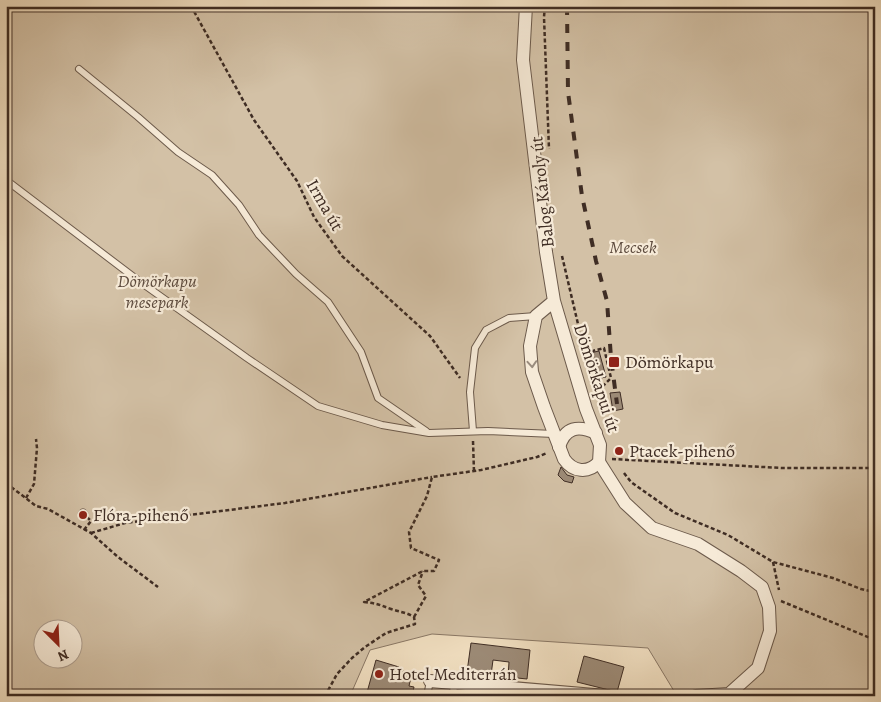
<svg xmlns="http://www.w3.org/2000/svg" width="881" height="702" viewBox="0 0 881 702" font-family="Alegreya,serif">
  <rect width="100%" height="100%" fill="#f1dfc1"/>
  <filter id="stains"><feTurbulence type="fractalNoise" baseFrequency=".004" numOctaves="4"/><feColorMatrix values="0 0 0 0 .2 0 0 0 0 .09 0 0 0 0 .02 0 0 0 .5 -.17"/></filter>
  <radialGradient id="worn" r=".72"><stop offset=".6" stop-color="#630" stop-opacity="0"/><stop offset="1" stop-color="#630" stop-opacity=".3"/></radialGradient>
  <!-- green -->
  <path fill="#d3c1a6" stroke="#897765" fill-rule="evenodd" d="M 6,6 L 875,6 L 875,696 L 677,696 L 648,648 L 432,634 L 370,650 L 350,696 L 6,696 ZM 42,630 L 72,630 L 72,660 L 42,660 Z"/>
  <!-- building -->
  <g fill="#9c8a76" stroke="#3f2d24">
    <path d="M 599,351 L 606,377 L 596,379 L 590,353 Z"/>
    <path d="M 620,392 L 623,409 L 613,411 L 610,393 Z"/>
    <path d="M 561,467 L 567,475 L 574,477 L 572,483 L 564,481 L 558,475 Z"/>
    <circle cx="83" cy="514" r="5"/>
    <path d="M 471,643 L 530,650 L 527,679 L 508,677 L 509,662 L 493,660 L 491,675 L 467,672 Z"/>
    <path d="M 584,656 L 624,667 L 617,692 L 577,682 Z"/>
    <path d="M 376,660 L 399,667 L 398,670 L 412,673 L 409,686 L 414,687 L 412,696 L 366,696 Z"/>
  </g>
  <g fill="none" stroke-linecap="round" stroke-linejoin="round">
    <defs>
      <g id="service">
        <path d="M 79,69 L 138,117 L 178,152 L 212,175 L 239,205 L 259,235 L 296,274 L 328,302 L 361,352 L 378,398 L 426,431"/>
        <path d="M 6,180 L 139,281 L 247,358 L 318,406 L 382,425 L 429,433 L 488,431 L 554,434"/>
        <path d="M 473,431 L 470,392 L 475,348 L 486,330 L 509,318 L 536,316"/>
        <path d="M 427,696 L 430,681"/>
        <path d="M 452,696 L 455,683"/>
      </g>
      <g id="minor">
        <path d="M 526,6 L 523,60 L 546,252 L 554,301 L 586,409 L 600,445 L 599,462 C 588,474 573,472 564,459 L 544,407 L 532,372 L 530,346 L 536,316 L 554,301"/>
        <path d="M 559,447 C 565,427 578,425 596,433"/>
        <path d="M 599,462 L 625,503 L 652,528 L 698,544 L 741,571 L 762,587 L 769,607 L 770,631 L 758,668 L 729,694 L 696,696"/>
        <path d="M 430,681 L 606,696"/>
      </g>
    </defs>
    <!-- service casing -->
    <use href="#service" stroke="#6c5a4b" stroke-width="8"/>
    <!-- minor casing -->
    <use href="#minor" stroke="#6c5a4b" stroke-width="14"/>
    <!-- path -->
    <g stroke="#3f2d24" stroke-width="2.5" stroke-dasharray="4 2.5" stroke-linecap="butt">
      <path d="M 191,6 L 254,120 L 297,181 L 314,217 L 342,256 L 430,336 L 460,378"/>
      <path d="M 545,6 L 544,17 L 549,149"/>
      <path d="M 562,256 L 582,341"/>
      <path d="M 585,353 L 604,348 L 611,378 L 596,393"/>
      <path d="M 473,441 L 474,472"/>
      <path d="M 612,459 L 782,468 L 875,468"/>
      <path d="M 624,473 L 631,482 L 675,513 L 728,535 L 773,562 L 833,578 L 861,589 L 875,592"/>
      <path d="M 6,483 L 36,506 L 48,509 L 91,533 L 118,557 L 158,587"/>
      <path d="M 26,498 L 34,484 L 37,448 L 36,439"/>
      <path d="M 84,530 L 91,521 L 87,517"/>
      <path d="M 91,533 L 125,523 L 285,503 L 432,477"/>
      <path d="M 773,562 L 779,590"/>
      <path d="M 781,601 L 875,640"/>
      <path d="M 414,617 L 426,596 L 418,585 L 423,571"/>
      <path d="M 325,696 L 337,674 L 352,658 L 365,647 L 386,633 L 415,624 L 414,617 C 406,612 399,612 391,609 C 380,605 376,603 364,602 L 423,571 L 434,571 L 439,560 L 411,548 L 409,532 L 427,496 L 432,477 L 481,470 L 537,457 L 547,453"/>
    </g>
    <!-- service -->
    <use href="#service" stroke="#f6ead7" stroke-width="6"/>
    <!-- minor -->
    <use href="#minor" stroke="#f6ead7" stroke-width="12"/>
    <!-- rail -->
    <path stroke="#3f2d24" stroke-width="4" stroke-dasharray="9 9" stroke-linecap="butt" d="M 567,6 L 568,92 L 582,196 L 596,261 L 607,301 L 611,358 L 617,404"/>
  </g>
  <!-- one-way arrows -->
  <defs><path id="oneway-chevron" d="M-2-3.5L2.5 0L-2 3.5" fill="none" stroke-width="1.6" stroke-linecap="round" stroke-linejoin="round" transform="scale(1.25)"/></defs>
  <use stroke="#9a8c7e" href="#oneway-chevron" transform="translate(532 364) rotate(86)"/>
  <!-- markers -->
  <g fill="#8f2418" stroke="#f6ead7" stroke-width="2">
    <rect x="608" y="356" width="12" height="12" rx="2.5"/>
    <circle cx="619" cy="451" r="5"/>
    <circle cx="83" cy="515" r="5"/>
    <circle cx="379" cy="674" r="5"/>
  </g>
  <g text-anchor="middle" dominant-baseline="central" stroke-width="4.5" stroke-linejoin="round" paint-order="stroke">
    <!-- street labels -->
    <g font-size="18" fill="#3f2d24" stroke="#f6ead7">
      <text transform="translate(542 192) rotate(-96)">Balog Károly út</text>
      <text transform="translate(325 205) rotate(60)">Irma út</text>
      <text transform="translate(597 378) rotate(72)">Dömörkapui út</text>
    </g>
    <!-- park labels -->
    <g font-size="18" font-style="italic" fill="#5d4b3e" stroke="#f6ead7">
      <text x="633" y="247">Mecsek</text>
      <text x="157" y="281">Dömörkapu<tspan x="157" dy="21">mesepark</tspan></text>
    </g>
    <!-- poi labels -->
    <g font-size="18" fill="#3f2d24" stroke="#f6ead7" text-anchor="start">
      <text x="625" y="362">Dömörkapu</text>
      <text x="629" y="451">Ptacek-pihenő</text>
      <text x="93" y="515">Flóra-pihenő</text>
      <text x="389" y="674">Hotel Mediterrán</text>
    </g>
  </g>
  <!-- margin -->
  <rect width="881" height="702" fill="none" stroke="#f1dfc1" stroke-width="25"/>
  <rect x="8" y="8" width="866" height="687" fill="none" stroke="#3f2d24" stroke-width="2.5"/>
  <rect x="12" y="12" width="856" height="677" fill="none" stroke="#3f2d24"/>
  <!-- north arrow -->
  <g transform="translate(58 644) rotate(156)"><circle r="24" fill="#f6ead7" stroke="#ad9e8f"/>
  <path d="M0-4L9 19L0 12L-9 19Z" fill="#8f2418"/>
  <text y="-8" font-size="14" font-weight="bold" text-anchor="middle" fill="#3f2d24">N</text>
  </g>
  <rect width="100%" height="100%" filter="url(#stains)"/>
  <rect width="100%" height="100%" fill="url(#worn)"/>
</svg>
